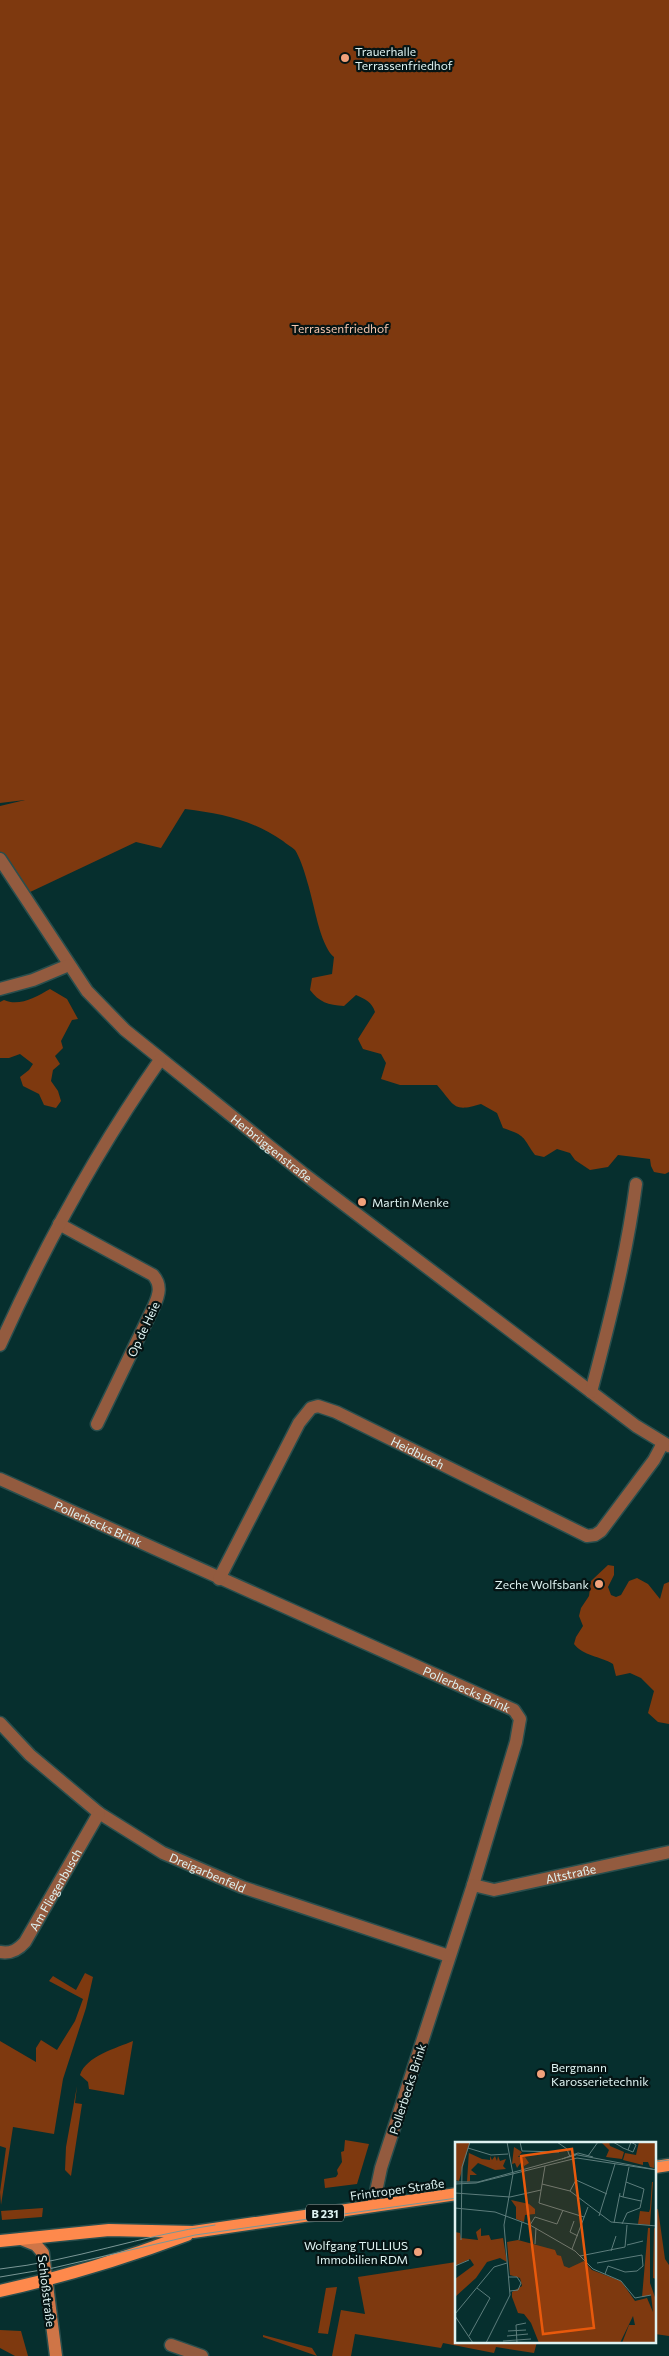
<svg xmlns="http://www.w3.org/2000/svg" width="669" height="2356" viewBox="0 0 669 2356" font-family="Commissioner,sans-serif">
  <rect width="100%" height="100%" fill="#062f2e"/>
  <!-- green -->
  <g fill="#7e390f">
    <path d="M 0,0 L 669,0 L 669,1172 L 665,1174 L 654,1172 L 651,1166 L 650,1159 L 618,1155 L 608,1167 L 590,1170 L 575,1160 L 570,1153 L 557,1149 L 544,1157 L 535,1155 C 522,1137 527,1136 503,1128 L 497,1113 L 481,1104 C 452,1113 455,1105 437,1085 L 400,1085 L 381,1079 L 386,1063 L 381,1054 L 363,1049 L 358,1039 L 375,1012 C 372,1002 365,999 356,995 L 344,1006 C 328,1005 319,1002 310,990 L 312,978 L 332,974 L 334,957 C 325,950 319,928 316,916 C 312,899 304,864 295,850 C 292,847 286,844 283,841 C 251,819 222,814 185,809 L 161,848 L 136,842 L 28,893 L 0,853 L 0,806 L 25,800 L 0,803 Z"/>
    <path d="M 50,989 L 67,999 L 78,1019 L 72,1020 L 61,1041 L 63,1048 L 55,1056 L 60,1064 L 53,1070 L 51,1081 L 58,1091 L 61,1101 L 56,1108 L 44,1105 L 39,1094 L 23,1086 L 20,1077 L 29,1070 L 33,1064 L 20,1054 L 9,1058 L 0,1058 L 0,1002 L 4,1000 C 19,1007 36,997 50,989 Z"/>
    <path d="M 608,1565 L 614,1566 L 614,1575 L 608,1587 L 611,1595 L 616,1597 L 621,1595 L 629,1581 L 637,1578 L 648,1584 L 660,1599 L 664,1584 L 669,1582 L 669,1724 L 658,1722 L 648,1713 L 654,1691 L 641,1678 L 630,1673 L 616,1676 L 613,1664 C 600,1656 583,1656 574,1644 L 576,1637 L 583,1626 L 579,1616 L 581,1608 L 589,1596 L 591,1581 Z"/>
    <path d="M 85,1973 L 93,1977 L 86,2008 L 63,2079 L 54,2134 L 13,2127 L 1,2205 L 0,2192 L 6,2148 L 0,2146 L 0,2041 L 36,2062 L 36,2048 L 41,2040 L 57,2050 L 75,2021 L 83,1999 L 49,1981 L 53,1976 L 76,1990 Z"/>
    <path d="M 133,2041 L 124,2095 L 89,2089 L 88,2082 L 80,2075 C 86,2056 117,2048 133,2041 Z"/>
    <path d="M 77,2086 L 75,2103 L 82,2104 L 71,2176 L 65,2170 L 66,2147 Z"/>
    <path d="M 345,2140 L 369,2144 L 357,2184 L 325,2188 L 324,2179 L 336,2177 L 338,2174 L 337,2170 L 342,2162 L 341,2152 L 344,2151 Z"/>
    <path d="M 43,2208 L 42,2217 L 2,2220 L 1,2211 Z"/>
    <path d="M 658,2209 L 665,2259 L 669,2265 L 669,2336 L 655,2334 L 655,2210 Z"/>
    <path d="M 456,2262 L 457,2342 L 537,2342 L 534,2353 L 496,2347 L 494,2353 L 443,2343 L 441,2348 L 355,2334 L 351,2356 L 332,2356 L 341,2310 L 365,2314 L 358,2277 Z"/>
    <path d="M 337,2287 L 328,2334 L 318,2333 L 326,2288 Z"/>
    <path d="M 0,2330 L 21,2331 L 28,2356 L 15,2356 L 0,2348 Z"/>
    <path d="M 263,2335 L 312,2348 L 317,2356 L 263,2337 Z"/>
  </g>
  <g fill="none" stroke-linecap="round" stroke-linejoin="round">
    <defs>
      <g id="street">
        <path id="s1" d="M 0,859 L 87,991 L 125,1030 L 304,1174 L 636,1426 L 669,1446"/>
        <path d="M 0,989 L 33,980 L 69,965"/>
        <path d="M 59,1224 L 153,1275 C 162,1285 159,1295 154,1306 L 97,1424"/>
        <path d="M 0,1345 C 45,1245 97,1150 160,1060"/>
        <path d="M 591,1392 C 609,1324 627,1254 636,1184"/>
        <path id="s2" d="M 0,1479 L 514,1710 L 520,1719 L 516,1742 L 473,1885 L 381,2168 L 373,2206"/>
        <path id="s3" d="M 219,1579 L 299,1423 L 311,1408 L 318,1406 L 336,1412 L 587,1536 L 595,1535 L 601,1531 L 654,1460 L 663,1443"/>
        <path id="s4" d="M 0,1723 L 30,1755 L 99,1813 L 163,1853 L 242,1887 L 449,1956"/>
        <path id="s5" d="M 473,1885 L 494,1890 L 669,1852"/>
        <path id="s6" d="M 0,1952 C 11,1954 18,1950 25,1942 L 99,1813"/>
        <path d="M 171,2345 L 202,2356"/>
      </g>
      <path id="secondary" d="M 21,2239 L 36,2245 L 43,2253 L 56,2356"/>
      <g id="primary">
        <path d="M 655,2167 L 669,2165"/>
        <path d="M 0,2241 L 109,2230 L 193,2232 L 457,2194"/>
        <path d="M 0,2291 C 63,2277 126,2258 187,2235"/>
      </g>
    </defs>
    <!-- street casing -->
    <use href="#street" stroke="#294e4d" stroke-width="15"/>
    <!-- secondary casing -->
    <use href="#secondary" stroke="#294e4d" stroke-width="15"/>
    <!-- primary casing -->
    <use href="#primary" stroke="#294e4d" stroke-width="15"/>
    <!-- street -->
    <use href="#street" stroke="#935b3f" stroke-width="12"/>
    <!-- secondary -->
    <use href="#secondary" stroke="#cf7547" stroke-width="12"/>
    <!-- primary -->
    <use href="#primary" stroke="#fe894c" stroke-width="12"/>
    <!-- tram -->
    <g stroke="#7a9796" stroke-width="1">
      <path d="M 655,2162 L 669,2160"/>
      <path d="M 0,2269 C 73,2261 143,2235 215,2225"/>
      <path d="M 0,2277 L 53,2268 L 195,2235 L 457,2198"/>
    </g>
  </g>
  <!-- markers -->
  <g fill="#f1a27b" stroke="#051414" stroke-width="2">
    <circle cx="345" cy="58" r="5"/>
    <circle cx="362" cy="1202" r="5"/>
    <circle cx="599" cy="1584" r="5"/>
    <circle cx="541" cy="2074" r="5"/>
    <circle cx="418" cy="2252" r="5"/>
  </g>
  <g text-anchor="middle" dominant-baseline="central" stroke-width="4.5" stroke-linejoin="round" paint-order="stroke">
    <!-- shield labels -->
    <rect fill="#051414" stroke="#9eb0af" stroke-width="1" x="306" y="2204.5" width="38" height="17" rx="4"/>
    <g font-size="11" font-weight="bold" fill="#dff3f2">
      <text x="325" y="2213">B 231</text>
    </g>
    <!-- poi labels -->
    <g font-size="12" fill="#dff3f2" stroke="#051414" text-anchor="start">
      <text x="355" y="51">Trauerhalle<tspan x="355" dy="14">Terrassenfriedhof</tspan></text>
      <text x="372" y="1202">Martin Menke</text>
      <text x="589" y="1584" text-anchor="end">Zeche Wolfsbank</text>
      <text x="551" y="2067">Bergmann<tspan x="551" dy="14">Karosserietechnik</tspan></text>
      <text x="408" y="2245" text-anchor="end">Wolfgang TULLIUS<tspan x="408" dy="14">Immobilien RDM</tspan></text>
    </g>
    <!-- park labels -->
    <g font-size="12" fill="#f6c6af" stroke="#051414">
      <text x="340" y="328">Terrassenfriedhof</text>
    </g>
    <!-- street labels -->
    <g font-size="12" fill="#dff3f2" stroke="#051414">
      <text stroke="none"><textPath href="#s1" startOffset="401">Herbrüggenstraße</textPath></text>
      <text transform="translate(143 1329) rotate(-65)">Op de Heie</text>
      <text stroke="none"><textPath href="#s3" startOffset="312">Heidbusch</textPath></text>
      <text stroke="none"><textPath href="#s2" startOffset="108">Pollerbecks Brink</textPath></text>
      <text stroke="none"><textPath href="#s2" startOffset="512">Pollerbecks Brink</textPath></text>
      <text stroke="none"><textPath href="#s4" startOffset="258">Dreigarbenfeld</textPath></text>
      <text stroke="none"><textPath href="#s5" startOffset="100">Altstraße</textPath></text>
      <text stroke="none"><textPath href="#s6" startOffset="89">Am Fliegenbusch</textPath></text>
      <text transform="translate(407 2089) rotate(-72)">Pollerbecks Brink</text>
      <text transform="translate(397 2189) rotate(-8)">Frintroper Straße</text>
      <text transform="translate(47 2291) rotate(83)">Schloßstraße</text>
    </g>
  </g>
  <!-- overview -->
  <g transform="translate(455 2142)">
    <rect width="201" height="201" fill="#062f2e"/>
    <path d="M 0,0 L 15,0 L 4,39 L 0,38 ZM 146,0 L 154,0 L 155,4 L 169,10 L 167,17 L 151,15 L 154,8 ZM 184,0 L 201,0 L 199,26 L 195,25 L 193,20 L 188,20 L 188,23 L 168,18 L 170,11 L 181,13 ZM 59,5 L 67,10 L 63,15 L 70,15 L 74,21 L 69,24 L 67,19 L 62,26 L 60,21 L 57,22 ZM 14,8 L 14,11 L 27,17 L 35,18 L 35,14 L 37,18 L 40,14 L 42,19 L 43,14 L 45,19 L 51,17 L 48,24 L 51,27 L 40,28 L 23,21 L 16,28 L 22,33 L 15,33 L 15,39 L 12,40 ZM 197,40 L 198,40 L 195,83 L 183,82 L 185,69 L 194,70 L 195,67 ZM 56,58 L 74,62 L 80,67 L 80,72 L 70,73 L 69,80 L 61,77 L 61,65 ZM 26,86 L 26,94 L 34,93 L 36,98 L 48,96 L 52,120 L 45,116 L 32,120 L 21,136 L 0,155 L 0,137 L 19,123 L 15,117 L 0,124 L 0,90 L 5,91 L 6,96 L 23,98 L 21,90 ZM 193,86 L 195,86 L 195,141 L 201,158 L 200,201 L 167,201 L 174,183 L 180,183 L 178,174 L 165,201 L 84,201 L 76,181 L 69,172 L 63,171 L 57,155 L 57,150 L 67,144 L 65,136 L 55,133 L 52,100 L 63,98 L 100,108 L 102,113 L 106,114 L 109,124 L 114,126 L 129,119 L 137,128 L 166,139 L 180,159 L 192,156 L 198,170 L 196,153 L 187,155 ZM 199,86 L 202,87 L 201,137 L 198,136 L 198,128 Z" fill="#7e390f"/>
    <path fill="none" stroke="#5d7d7c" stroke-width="1" d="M 65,0 L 67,9 L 104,10M 102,0 L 112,7 L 115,15M 158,0 L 165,4 L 168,6 L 178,10 L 181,3 L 176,0 L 173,8M 13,6 L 36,13 L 53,12M 118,12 L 202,28M 133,14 L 143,0M 107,17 L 123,11 L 138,15M 90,24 L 84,61 L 129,75M 0,40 L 23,40 L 121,13M 0,42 L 21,41 L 122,16 L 202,28M 87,42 L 115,49 L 156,80 L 202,84M 115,49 L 121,38 L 152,52M 0,51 L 55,55 L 86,48M 165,54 L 168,55 L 174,25M 168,55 L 186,59M 0,66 L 40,70 L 75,83 L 120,109 L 138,127 L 166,139 L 180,156 L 196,153M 144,74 L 160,22M 119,79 L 115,90 L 123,94M 159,81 L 165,51M 167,82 L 172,71 L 185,66 L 189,47 L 171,40M 75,83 L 80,75 L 102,82 L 108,68M 6,98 L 7,25 L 15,0M 64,98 L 67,80M 80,102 L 81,86M 172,103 L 188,99M 117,107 L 133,65M 156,109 L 161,94M 125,114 L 170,105 L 172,83M 142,121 L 187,113 L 188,124 L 182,129 L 170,130 L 153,124 L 150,132M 0,124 L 14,118M 53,135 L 62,135 L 66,141 L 63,148 L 55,149M 0,172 L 39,125 L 52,121M 0,174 L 18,201M 53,189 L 71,188M 14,194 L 35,156 L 22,146M 52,194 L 73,192M 48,199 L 76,197M 31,201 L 55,153 L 49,83 L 58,32 L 52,0M 62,201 L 61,183 L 71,181"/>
    <path fill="#e8590c" fill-opacity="0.15" stroke="#e8590c" stroke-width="2.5" d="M 117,7 L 139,186 L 88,192 L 66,14 Z"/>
    <rect width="201" height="201" fill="none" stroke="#dff3f2" stroke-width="2.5"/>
  </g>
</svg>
